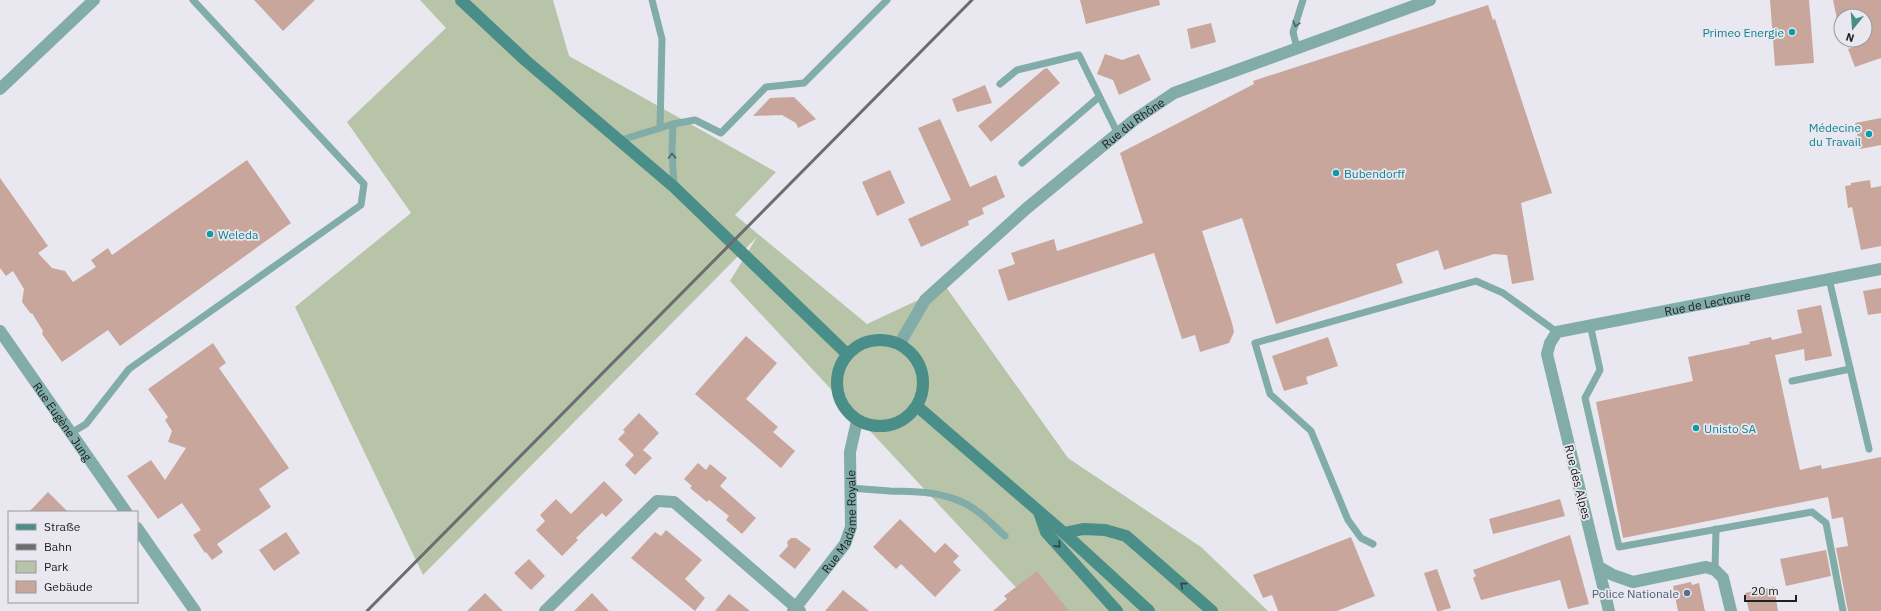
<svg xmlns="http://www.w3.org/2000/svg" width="1881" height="611" viewBox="0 0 1881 611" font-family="'IBM Plex Sans',sans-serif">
  <rect width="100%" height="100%" fill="#e9e8f0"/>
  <!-- green -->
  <path fill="#b7c4a7" d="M 420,0 L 553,0 L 569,56 L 776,172 L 735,215 L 867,324 L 946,287 L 1068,458 L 1201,547 L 1268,611 L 1038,611 L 730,281 L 757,237 L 423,575 L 295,307 L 411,213 L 347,122 L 446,28 Z"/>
  <!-- building -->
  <g fill="#c9a69b">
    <path d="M 254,0 L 315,0 L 283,31 Z"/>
    <path d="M 1080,0 L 1159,0 L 1160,5 L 1086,24 Z"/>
    <path d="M 1770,0 L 1809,0 L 1814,63 L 1775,66 Z"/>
    <path d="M 1833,0 L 1881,0 L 1881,58 L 1855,67 L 1848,49 L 1865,43 L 1865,13 L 1852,16 L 1841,16 L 1841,18 L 1837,19 Z"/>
    <path d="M 1488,5 L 1493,20 L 1495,19 L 1552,193 L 1521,203 L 1534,280 L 1512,284 L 1507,255 L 1494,254 L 1444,270 L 1438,250 L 1396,264 L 1403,283 L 1276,324 L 1242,218 L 1202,231 L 1232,323 L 1234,332 L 1229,343 L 1200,352 L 1195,335 L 1182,339 L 1154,253 L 1008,301 L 998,270 L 1015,264 L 1011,253 L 1054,239 L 1057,251 L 1143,223 L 1120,153 L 1254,84 L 1253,81 Z"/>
    <path d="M 1211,23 L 1216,42 L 1191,49 L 1187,29 Z"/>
    <path d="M 1105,54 L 1122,60 L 1139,54 L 1151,80 L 1119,95 L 1113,80 L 1097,74 Z"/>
    <path d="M 1047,68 L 1060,83 L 991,142 L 978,126 L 1044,69 Z"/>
    <path d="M 985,85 L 992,103 L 957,112 L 952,99 Z"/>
    <path d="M 794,97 L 816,119 L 798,128 L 796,123 L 782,115 L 753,116 L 770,98 Z"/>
    <path d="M 1881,118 L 1881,145 L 1860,149 L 1855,123 Z"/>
    <path d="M 940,119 L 970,187 L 996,175 L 1005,197 L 982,208 L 984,214 L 968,221 L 969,225 L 921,247 L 908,219 L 951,200 L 918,128 Z"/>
    <path d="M 247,160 L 291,223 L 120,346 L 108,330 L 62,362 L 42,334 L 43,331 L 32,313 L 31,314 L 22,302 L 24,289 L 13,271 L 6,276 L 0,268 L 0,178 L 48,246 L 38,253 L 52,268 L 65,271 L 73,282 L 96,267 L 91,260 L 108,248 L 112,255 Z"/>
    <path d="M 890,170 L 905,203 L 877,216 L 862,182 Z"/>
    <path d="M 1870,180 L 1871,188 L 1881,186 L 1881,246 L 1861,250 L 1852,207 L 1848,208 L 1845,186 L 1851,185 L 1851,183 Z"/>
    <path d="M 1881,288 L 1881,313 L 1868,315 L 1863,291 Z"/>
    <path d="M 1821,305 L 1832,356 L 1805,361 L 1804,349 L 1775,355 L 1800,470 L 1821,465 L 1822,469 L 1881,457 L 1881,611 L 1848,611 L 1836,548 L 1848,546 L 1843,517 L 1832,519 L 1828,497 L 1623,538 L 1596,402 L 1693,381 L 1688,357 L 1750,344 L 1749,342 L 1771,337 L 1772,340 L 1802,333 L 1797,310 Z"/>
    <path d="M 746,336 L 777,363 L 746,399 L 778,427 L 773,432 L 795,451 L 781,468 L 695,394 Z"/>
    <path d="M 1328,337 L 1338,366 L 1306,377 L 1308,384 L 1284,391 L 1272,356 Z"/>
    <path d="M 213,343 L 226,363 L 219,368 L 289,468 L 259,489 L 271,507 L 217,544 L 223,552 L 212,560 L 206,552 L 205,553 L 193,535 L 201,530 L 182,503 L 158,519 L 127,476 L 151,460 L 165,480 L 186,448 L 168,442 L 172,431 L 165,420 L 168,417 L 148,389 Z"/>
    <path d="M 639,413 L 659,433 L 643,450 L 652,458 L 635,475 L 625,465 L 634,455 L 618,439 L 625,432 L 623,430 Z"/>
    <path d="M 698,463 L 706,470 L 710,464 L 727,478 L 720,486 L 756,518 L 742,534 L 726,520 L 729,516 L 709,500 L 707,502 L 690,488 L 692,486 L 684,479 Z"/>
    <path d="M 604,481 L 623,500 L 606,517 L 602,513 L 576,538 L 578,540 L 562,556 L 536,530 L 545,521 L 540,515 L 556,499 L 571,514 Z"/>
    <path d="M 48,492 L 68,512 L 29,512 Z"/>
    <path d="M 1560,499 L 1565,516 L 1493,534 L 1489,519 Z"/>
    <path d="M 900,519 L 935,553 L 945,543 L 959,556 L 953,562 L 961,570 L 935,597 L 901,564 L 896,569 L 873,547 Z"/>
    <path d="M 666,530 L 702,560 L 685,579 L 705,598 L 695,611 L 631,558 L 655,532 L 661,536 Z"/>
    <path d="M 286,532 L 300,553 L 274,571 L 259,550 Z"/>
    <path d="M 1570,535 L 1589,604 L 1568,609 L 1560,580 L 1481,600 L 1473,578 L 1476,576 L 1473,570 Z"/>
    <path d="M 1351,537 L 1375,596 L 1337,611 L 1278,611 L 1272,595 L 1263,598 L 1253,575 Z"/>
    <path d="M 791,538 L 796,538 L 811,549 L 795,569 L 779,556 L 788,546 L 787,542 Z"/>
    <path d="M 1826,550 L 1831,576 L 1786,586 L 1780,559 Z"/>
    <path d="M 529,559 L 545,576 L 531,590 L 514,573 Z"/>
    <path d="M 1437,569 L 1451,608 L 1440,611 L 1437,611 L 1424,573 Z"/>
    <path d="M 1037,571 L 1069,611 L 993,611 L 1007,599 L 1004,596 Z"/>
    <path d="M 1691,582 L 1692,585 L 1699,583 L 1705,611 L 1678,611 L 1673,586 Z"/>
    <path d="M 1774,587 L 1778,611 L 1749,611 L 1745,593 Z"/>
    <path d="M 843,590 L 869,611 L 825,611 Z"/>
    <path d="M 485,593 L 503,611 L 467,611 Z"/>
    <path d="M 592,593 L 609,611 L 574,611 Z"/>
    <path d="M 729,594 L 750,611 L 715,611 Z"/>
  </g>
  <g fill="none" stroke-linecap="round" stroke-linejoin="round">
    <!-- service -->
    <g stroke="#81aca8" stroke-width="7">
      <path d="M 652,0 L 662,39 L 660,128"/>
      <path d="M 1297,48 L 1293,32 L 1303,0"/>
      <path d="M 1000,84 L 1017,70 L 1079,55 L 1118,134"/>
      <path d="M 673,124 L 672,151 L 674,187"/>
      <path d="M 618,141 L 673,124 L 695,120 L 721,133 L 766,87 L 804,83 L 887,0"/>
      <path d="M 1022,163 L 1099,97"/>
      <path d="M 1829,279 L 1869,449"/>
      <path d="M 1590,324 L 1600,370 L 1585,398 L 1619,547 L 1812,512 L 1826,523 L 1843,611"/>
      <path d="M 1792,381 L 1850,369"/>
      <path d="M 71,433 L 86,424 L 129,369 L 361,205 L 364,184 L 193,0"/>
      <path d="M 850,488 C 864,489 877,490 890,491 C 916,492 937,491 962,502 C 978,509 992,524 1005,536"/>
      <path d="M 1373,544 L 1361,538 L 1348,520 L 1311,431 L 1270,394 L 1255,343 L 1476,281 L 1503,293 L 1557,332"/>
      <path d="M 1715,570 L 1716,529"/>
    </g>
    <!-- minor -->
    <g stroke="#81aca8" stroke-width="12">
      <path d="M 0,89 L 94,0"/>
      <path id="s1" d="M 0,331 L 126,512"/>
      <path d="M 137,528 L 195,611"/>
      <path d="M 1599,567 L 1613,575 L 1633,582 L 1706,567 L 1715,570 L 1723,578 L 1731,611"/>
      <path d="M 545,611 L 657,501 L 674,502 L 800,611"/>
      <path id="s2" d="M 793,611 L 845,544 L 851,527 L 850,452 L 857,421"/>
      <path id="s3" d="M 1609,611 L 1547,354 L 1550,343 L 1557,332 L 1881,269"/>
    </g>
    <!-- tertiary -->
    <path stroke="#81aca8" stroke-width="12" id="s4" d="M 900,343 L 925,300 L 1027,208 L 1134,120 L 1174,93 L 1430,0"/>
    <!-- secondary -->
    <g stroke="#498e88" stroke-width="12">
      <path d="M 461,0 L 525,60 L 674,187 L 847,354"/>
      <circle cx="880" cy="383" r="43"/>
      <path d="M 918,407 L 1064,533 L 1149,611"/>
      <path d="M 1039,512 L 1046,532 L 1117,611"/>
      <path d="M 1064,533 L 1083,529 L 1105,530 L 1126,536 L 1212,611"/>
    </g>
    <!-- rail -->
    <path stroke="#6d6c71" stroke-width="3" d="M 367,611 L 972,0"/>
  </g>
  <!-- one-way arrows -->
  <defs><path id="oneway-chevron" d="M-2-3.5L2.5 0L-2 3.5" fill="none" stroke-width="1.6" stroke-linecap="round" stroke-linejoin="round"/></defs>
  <g stroke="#4c5f5f">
    <use href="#oneway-chevron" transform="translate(1296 24) rotate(107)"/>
    <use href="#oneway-chevron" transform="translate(672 156) rotate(-92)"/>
  </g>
  <g stroke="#2e4646">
    <use href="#oneway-chevron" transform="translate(1058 545) rotate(48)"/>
    <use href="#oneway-chevron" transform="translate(1183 585) rotate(-139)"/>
  </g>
  <!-- markers -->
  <g fill="#0f9aa8" stroke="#e9e8f0" stroke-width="1.5">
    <circle cx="1792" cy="32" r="4"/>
    <circle cx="1869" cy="134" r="4"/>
    <circle cx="1336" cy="173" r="4"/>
    <circle cx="210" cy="234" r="4"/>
    <circle cx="1696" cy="428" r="4"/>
  </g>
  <circle fill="#5c6f8a" stroke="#e9e8f0" stroke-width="1.5" cx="1687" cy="593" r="4"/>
  <g text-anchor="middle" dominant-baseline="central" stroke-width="3.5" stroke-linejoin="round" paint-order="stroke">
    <!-- culture labels -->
    <g font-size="12" fill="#0d838f" stroke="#e9e8f0" text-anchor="start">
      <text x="1784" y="32" text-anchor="end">Primeo Energie</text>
      <text x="1861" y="127" text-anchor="end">Médecine<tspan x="1861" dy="14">du Travail</tspan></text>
      <text x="1344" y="173">Bubendorff</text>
      <text x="218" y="234">Weleda</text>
      <text x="1704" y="428">Unisto SA</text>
    </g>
    <!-- street labels -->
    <g font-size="12" fill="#202023" stroke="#e9e8f0">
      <text stroke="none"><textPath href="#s4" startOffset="323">Rue du Rhône</textPath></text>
      <text stroke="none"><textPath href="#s3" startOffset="442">Rue de Lectoure</textPath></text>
      <text stroke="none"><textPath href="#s1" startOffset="110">Rue Eugène Jung</textPath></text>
      <text transform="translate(1578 482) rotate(76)">Rue des Alpes</text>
      <text stroke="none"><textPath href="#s2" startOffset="105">Rue Madame Royale</textPath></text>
    </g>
    <!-- service labels -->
    <g font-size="12" fill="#4e5e75" stroke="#e9e8f0" text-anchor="end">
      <text x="1679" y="593">Police Nationale</text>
    </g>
  </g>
  <!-- legend -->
  <rect x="8" y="511" width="130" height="92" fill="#e9e8f0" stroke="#99989e"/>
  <rect x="16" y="524" width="20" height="6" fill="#498e88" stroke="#99989e"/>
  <text x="44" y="531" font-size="12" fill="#202023">Straße</text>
  <rect x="16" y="544" width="20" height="6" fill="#6d6c71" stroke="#99989e"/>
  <text x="44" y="551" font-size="12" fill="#202023">Bahn</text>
  <rect x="16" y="561" width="20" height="12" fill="#b7c4a7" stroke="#99989e"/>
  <text x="44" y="571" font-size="12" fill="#202023">Park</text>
  <rect x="16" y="581" width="20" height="12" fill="#c9a69b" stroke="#99989e"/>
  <text x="44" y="591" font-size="12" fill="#202023">Gebäude</text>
  <!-- north arrow -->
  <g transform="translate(1853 28) rotate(197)"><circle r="19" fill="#e9e8f0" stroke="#99989e"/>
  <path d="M0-3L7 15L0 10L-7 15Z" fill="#488e84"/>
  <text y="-6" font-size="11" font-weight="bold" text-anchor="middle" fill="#202023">N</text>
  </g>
  <!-- scale -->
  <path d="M1745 595v6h51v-6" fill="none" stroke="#202023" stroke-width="2"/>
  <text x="1751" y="595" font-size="12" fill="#202023" stroke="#e9e8f0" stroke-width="3" paint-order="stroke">20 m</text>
</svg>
